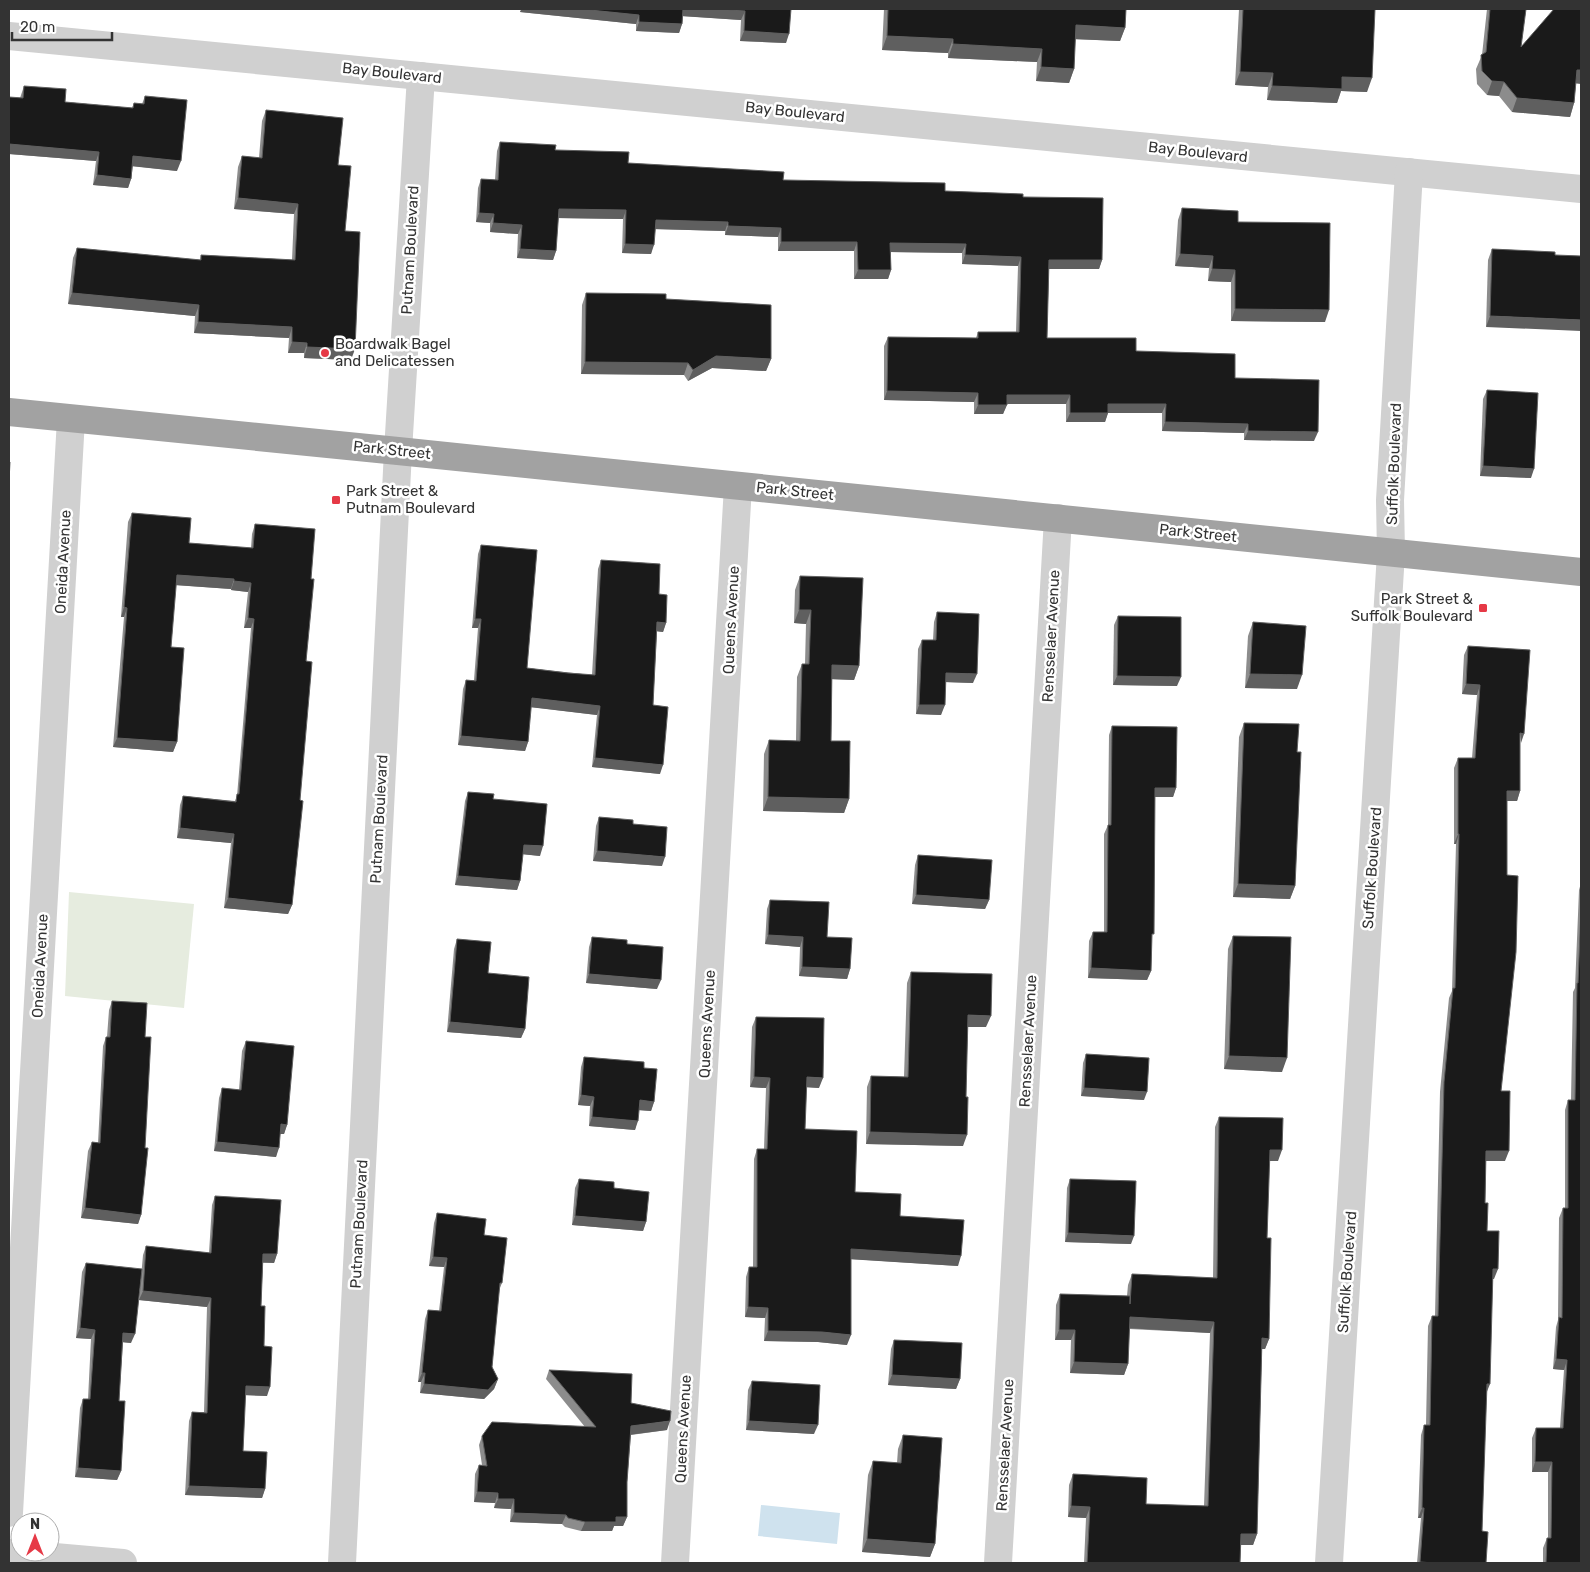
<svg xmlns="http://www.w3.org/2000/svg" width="1590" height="1572" viewBox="0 0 1590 1572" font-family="Rubik,sans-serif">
  <rect width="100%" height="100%" fill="#fff"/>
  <!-- green -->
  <path fill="#e6ecdf" d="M 69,892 L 194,904 L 184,1008 L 65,996 Z"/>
  <!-- water -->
  <path fill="#cfe2ee" d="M 761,1505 L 840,1513 L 837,1544 L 758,1536 Z"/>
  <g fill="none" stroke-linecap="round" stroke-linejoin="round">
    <!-- minor -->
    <g stroke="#d0d0d0" stroke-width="28">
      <path d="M 9,36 L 1581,189"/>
      <path d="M 9,1513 L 71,419"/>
      <path d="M 9,1553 L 123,1563"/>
      <path d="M 342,1563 L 398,451 L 421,76"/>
      <path d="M 675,1563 L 738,486"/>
      <path d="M 998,1563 L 1058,518"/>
      <path d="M 1329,1563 L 1391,553 L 1390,500 L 1409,172"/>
    </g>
    <!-- trunk -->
    <path stroke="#a2a2a2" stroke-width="28" d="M 9,412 L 398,451 L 1581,572"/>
  </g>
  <!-- wall -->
  <g fill="#8c8c8c">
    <path d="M 521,9 L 791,9 L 786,43 L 740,41 L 741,20 L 683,16 L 682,24 L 679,33 L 636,31 L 636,24 L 520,12 Z"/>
    <path d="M 884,9 L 1126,9 L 1125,28 L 1120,41 L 1075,39 L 1074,69 L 1069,83 L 1036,81 L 1037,62 L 948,58 L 948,53 L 882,50 Z"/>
    <path d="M 1239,9 L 1375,9 L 1367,92 L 1341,91 L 1337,103 L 1267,100 L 1268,87 L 1235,85 Z"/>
    <path d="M 1487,9 L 1526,9 L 1521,47 L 1576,84 L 1574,103 L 1570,117 L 1512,112 L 1499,96 L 1487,95 L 1477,84 L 1476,69 L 1482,55 Z"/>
    <path d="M 24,86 L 65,102 L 132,108 L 134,103 L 142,104 L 145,96 L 177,171 L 133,166 L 131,179 L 128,188 L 93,185 L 96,161 L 9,154 L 9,97 L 20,98 Z"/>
    <path d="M 266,110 L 338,165 L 345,231 L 351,360 L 304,358 L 304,353 L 288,353 L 289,338 L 194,333 L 195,316 L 68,304 L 73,258 L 77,248 L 200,260 L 201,255 L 292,260 L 294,214 L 234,209 L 238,167 L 242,156 L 259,158 L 262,121 Z"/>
    <path d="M 500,142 L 555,150 L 628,163 L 783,180 L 1023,197 L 1102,260 L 1099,269 L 1049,269 L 1047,338 L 1136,351 L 1235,378 L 1314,441 L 1244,440 L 1244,433 L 1162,431 L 1162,413 L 1108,413 L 1105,422 L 1066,422 L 1066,404 L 1007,404 L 1003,414 L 974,414 L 974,402 L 884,400 L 884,346 L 888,337 L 976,338 L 978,332 L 1016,332 L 1018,266 L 962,264 L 962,253 L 891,252 L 891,270 L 888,279 L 854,279 L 854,251 L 778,251 L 778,237 L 725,235 L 725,231 L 655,229 L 651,254 L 622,253 L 623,219 L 558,218 L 556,251 L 553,260 L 517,258 L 518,234 L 490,232 L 490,223 L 476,222 L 478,188 L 481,179 L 495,180 L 497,151 Z"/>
    <path d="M 1182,208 L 1238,222 L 1325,322 L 1231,321 L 1231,282 L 1208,281 L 1209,268 L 1175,266 L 1178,220 Z"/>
    <path d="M 1492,249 L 1555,255 L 1486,327 L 1488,260 Z"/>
    <path d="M 586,293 L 666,299 L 771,359 L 766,371 L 712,368 L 688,381 L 684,375 L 581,374 L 582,305 Z"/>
    <path d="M 1487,390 L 1531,478 L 1480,476 L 1483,399 Z"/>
    <path d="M 132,513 L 189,543 L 251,548 L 252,534 L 255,524 L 311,579 L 292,905 L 288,914 L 224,908 L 231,843 L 177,838 L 180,805 L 183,796 L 235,801 L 237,796 L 251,628 L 244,628 L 248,592 L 231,590 L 231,589 L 176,585 L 171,647 L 177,742 L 173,752 L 113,747 L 124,617 L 121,617 L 128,522 Z"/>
    <path d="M 481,545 L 527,668 L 592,675 L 598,569 L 601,560 L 659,594 L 666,623 L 663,632 L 657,631 L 653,705 L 660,774 L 592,767 L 597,715 L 531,707 L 528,742 L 525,751 L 458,745 L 463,689 L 466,680 L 474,680 L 478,628 L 472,628 L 478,554 Z"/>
    <path d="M 800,576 L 859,666 L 854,680 L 832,679 L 831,741 L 849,799 L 844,813 L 763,811 L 764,754 L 769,740 L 796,741 L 797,677 L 802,664 L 805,664 L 806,624 L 794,623 L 795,590 Z"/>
    <path d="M 937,612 L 973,683 L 946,682 L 941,715 L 916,714 L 918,649 L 922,640 L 933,640 L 934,622 Z"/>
    <path d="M 1118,616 L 1177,686 L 1113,685 L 1114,625 Z"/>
    <path d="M 1253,622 L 1297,689 L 1245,688 L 1248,636 Z"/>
    <path d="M 1468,646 L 1520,743 L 1520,791 L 1517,801 L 1507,801 L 1501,1091 L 1505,1161 L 1486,1161 L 1485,1203 L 1487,1231 L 1494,1279 L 1493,1279 L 1486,1394 L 1482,1531 L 1486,1563 L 1417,1563 L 1421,1518 L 1418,1518 L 1421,1435 L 1424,1425 L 1426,1425 L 1428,1326 L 1432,1316 L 1435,1316 L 1440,1092 L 1449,998 L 1452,991 L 1456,844 L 1454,844 L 1454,768 L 1458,758 L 1472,758 L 1477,695 L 1462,694 L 1464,655 Z"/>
    <path d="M 1244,723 L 1297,752 L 1295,886 L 1290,899 L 1233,897 L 1239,737 Z"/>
    <path d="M 1112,726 L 1176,788 L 1173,797 L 1155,797 L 1152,939 L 1151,971 L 1147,980 L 1088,978 L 1089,941 L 1093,932 L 1104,932 L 1104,834 L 1108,825 L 1109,735 Z"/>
    <path d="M 468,792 L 493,799 L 540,856 L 523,854 L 520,881 L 517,890 L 455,885 L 465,801 Z"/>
    <path d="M 599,817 L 662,866 L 593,861 L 596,826 Z"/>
    <path d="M 918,855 L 989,900 L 985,909 L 912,904 L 915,865 Z"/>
    <path d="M 1581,883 L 1581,1563 L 1543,1563 L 1543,1548 L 1547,1538 L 1548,1538 L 1548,1472 L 1532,1472 L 1532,1438 L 1536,1428 L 1560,1428 L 1564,1370 L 1553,1369 L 1556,1327 L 1558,1320 L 1559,1218 L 1563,1208 L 1565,1208 L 1565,1110 L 1568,1100 L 1571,1100 L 1573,992 L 1575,988 L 1579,890 Z"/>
    <path d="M 770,900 L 827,937 L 850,969 L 847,979 L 799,976 L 800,947 L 765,944 L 767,909 Z"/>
    <path d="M 1233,936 L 1282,1072 L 1224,1069 L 1228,949 Z"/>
    <path d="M 592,937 L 627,944 L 657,989 L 586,983 L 589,947 Z"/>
    <path d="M 457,939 L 488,973 L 525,1029 L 521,1038 L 447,1032 L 454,949 Z"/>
    <path d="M 911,972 L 986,1027 L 968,1027 L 963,1146 L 866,1144 L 867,1087 L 871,1076 L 904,1077 L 907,983 Z"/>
    <path d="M 112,1001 L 145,1037 L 141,1215 L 138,1224 L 81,1218 L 88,1151 L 92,1142 L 98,1143 L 103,1046 L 106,1037 L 107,1037 L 109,1010 Z"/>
    <path d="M 756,1017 L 819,1088 L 806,1087 L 805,1129 L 855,1192 L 900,1216 L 958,1266 L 851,1259 L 847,1345 L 818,1342 L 764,1341 L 765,1318 L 745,1317 L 746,1277 L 749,1267 L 753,1267 L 754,1159 L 757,1149 L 764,1149 L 766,1088 L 750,1087 L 752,1027 Z"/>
    <path d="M 246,1041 L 287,1125 L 284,1134 L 280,1134 L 276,1157 L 214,1151 L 219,1098 L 222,1088 L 239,1090 L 242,1051 Z"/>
    <path d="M 1086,1054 L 1144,1100 L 1081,1096 L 1083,1063 Z"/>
    <path d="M 584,1057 L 654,1102 L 651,1111 L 639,1110 L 635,1130 L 589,1126 L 590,1106 L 578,1105 L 581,1067 Z"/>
    <path d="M 1219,1117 L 1278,1161 L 1269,1161 L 1267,1238 L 1269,1339 L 1265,1349 L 1262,1349 L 1257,1534 L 1253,1545 L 1241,1545 L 1240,1563 L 1084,1563 L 1086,1518 L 1068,1517 L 1069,1485 L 1073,1474 L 1146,1504 L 1204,1506 L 1210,1333 L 1129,1329 L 1128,1364 L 1124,1375 L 1070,1373 L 1071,1340 L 1055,1340 L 1056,1305 L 1060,1294 L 1127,1296 L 1128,1285 L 1132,1274 L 1213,1278 L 1215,1127 Z"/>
    <path d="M 579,1179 L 614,1188 L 646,1222 L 643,1231 L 572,1225 L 575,1188 Z"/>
    <path d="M 1070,1179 L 1131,1244 L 1065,1242 L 1067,1188 Z"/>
    <path d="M 215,1196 L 277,1254 L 274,1263 L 263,1263 L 261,1306 L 267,1396 L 245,1395 L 243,1451 L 265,1489 L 262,1498 L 185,1495 L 189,1421 L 192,1412 L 204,1412 L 207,1307 L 139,1300 L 143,1255 L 146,1246 L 209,1253 L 212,1205 Z"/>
    <path d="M 437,1213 L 484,1235 L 502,1283 L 499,1290 L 492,1367 L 498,1379 L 494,1389 L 484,1399 L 420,1393 L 421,1382 L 418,1382 L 425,1319 L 428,1310 L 439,1311 L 444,1267 L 429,1266 L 434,1223 Z"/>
    <path d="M 86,1263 L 131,1343 L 123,1342 L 119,1401 L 121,1471 L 117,1480 L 75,1477 L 80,1408 L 83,1399 L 88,1399 L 91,1339 L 76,1338 L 82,1272 Z"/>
    <path d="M 894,1340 L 960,1379 L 956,1389 L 888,1385 L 891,1349 Z"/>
    <path d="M 549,1370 L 631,1403 L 667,1430 L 631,1435 L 627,1482 L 627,1517 L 623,1526 L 614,1526 L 612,1531 L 581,1531 L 565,1527 L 562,1524 L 510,1522 L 511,1509 L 494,1508 L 495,1503 L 474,1502 L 475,1474 L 479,1465 L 482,1465 L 479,1445 L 482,1436 L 585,1427 L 546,1379 Z"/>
    <path d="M 752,1381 L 814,1434 L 746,1430 L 748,1390 Z"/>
    <path d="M 903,1435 L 935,1544 L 930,1557 L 862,1552 L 868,1475 L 873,1461 L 897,1463 L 898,1449 Z"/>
  </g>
  <!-- shaded-wall -->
  <g fill="#5f5f5f">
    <path d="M 522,9 L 580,9 L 639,15 L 636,24 L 520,12 Z"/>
    <path d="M 683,9 L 711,9 L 745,11 L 741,20 L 680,16 Z"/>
    <path d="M 639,22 L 682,24 L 679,33 L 636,31 Z"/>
    <path d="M 1076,25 L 1125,28 L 1120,41 L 1071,39 Z"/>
    <path d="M 744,31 L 789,34 L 786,43 L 740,41 Z"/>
    <path d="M 887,36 L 953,39 L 948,53 L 882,50 Z"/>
    <path d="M 953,44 L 1042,49 L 1037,62 L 948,58 Z"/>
    <path d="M 1041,67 L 1074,69 L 1069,83 L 1036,81 Z"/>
    <path d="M 1577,70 L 1581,70 L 1581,84 L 1572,83 Z"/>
    <path d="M 1240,72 L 1273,73 L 1268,87 L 1235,85 Z"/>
    <path d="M 1342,77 L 1372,78 L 1367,92 L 1341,91 L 1337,103 L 1267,100 L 1272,86 Z"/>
    <path d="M 1492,81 L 1504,82 L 1499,96 L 1487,95 Z"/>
    <path d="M 1517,98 L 1574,103 L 1570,117 L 1512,112 Z"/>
    <path d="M 9,144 L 99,152 L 96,161 L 9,154 Z"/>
    <path d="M 133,156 L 181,161 L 177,171 L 130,166 Z"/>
    <path d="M 97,175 L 131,179 L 128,188 L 93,185 Z"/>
    <path d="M 238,198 L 298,204 L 294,214 L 234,209 Z"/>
    <path d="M 559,209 L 626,210 L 623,219 L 555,218 Z"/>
    <path d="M 479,213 L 494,214 L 490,223 L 476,222 Z"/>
    <path d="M 656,220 L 728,222 L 725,231 L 652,229 Z"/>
    <path d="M 493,223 L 522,225 L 518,234 L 490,232 Z"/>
    <path d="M 728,226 L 781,228 L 778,237 L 725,235 Z"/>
    <path d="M 781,242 L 857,242 L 854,251 L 778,251 Z"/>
    <path d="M 890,243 L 966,244 L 962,253 L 887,252 Z"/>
    <path d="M 625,244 L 654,245 L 651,254 L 622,253 Z"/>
    <path d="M 520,249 L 556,251 L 553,260 L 517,258 Z"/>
    <path d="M 1180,254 L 1213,256 L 1209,268 L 1175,266 Z"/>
    <path d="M 965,255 L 1021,257 L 1018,266 L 962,264 Z"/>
    <path d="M 1049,260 L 1102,260 L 1099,269 L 1046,269 Z"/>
    <path d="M 1212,269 L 1235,270 L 1231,282 L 1208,281 Z"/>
    <path d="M 858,270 L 891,270 L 888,279 L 854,279 Z"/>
    <path d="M 72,293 L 199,305 L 195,316 L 68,304 Z"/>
    <path d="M 1235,309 L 1329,310 L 1325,322 L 1231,321 Z"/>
    <path d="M 1490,316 L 1581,320 L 1581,331 L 1486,327 Z"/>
    <path d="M 198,322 L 292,327 L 289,338 L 194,333 Z"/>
    <path d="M 292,342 L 307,343 L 304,353 L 288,353 Z"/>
    <path d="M 307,347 L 355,349 L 351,360 L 304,358 Z"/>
    <path d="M 716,356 L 771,359 L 766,371 L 712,368 L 688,381 L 693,370 Z"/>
    <path d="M 585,362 L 688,363 L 684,375 L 581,374 Z"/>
    <path d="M 887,391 L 978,393 L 974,402 L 884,400 Z"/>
    <path d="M 1007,395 L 1070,395 L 1066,404 L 1003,404 Z"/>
    <path d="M 1108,404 L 1166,404 L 1162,413 L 1105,413 Z"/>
    <path d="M 978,405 L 1007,405 L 1003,414 L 974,414 Z"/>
    <path d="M 1070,413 L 1108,413 L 1105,422 L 1066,422 Z"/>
    <path d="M 1165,422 L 1248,424 L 1244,433 L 1162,431 Z"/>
    <path d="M 1248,431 L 1318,432 L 1314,441 L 1244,440 Z"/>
    <path d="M 1483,466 L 1534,469 L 1531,478 L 1480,476 Z"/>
    <path d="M 177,575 L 234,579 L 231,589 L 174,585 Z"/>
    <path d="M 234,581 L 251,583 L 248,592 L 231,590 Z"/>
    <path d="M 124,607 L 127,608 L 124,617 L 121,617 Z"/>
    <path d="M 799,610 L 811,610 L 806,624 L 794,623 Z"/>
    <path d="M 248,618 L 254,619 L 251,628 L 244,628 Z"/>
    <path d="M 475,619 L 481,619 L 478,628 L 472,628 Z"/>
    <path d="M 657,622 L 666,623 L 663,632 L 654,631 Z"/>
    <path d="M 832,665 L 859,666 L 854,680 L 827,679 Z"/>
    <path d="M 946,673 L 977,674 L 973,683 L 943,682 Z"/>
    <path d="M 1250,674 L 1302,675 L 1297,689 L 1245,688 Z"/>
    <path d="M 1117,676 L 1181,677 L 1177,686 L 1113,685 Z"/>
    <path d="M 1466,684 L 1480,685 L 1477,695 L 1462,694 Z"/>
    <path d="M 532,698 L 600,706 L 597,715 L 529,707 Z"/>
    <path d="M 919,705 L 945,705 L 941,715 L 916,714 Z"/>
    <path d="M 1520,733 L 1524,734 L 1521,743 Z"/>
    <path d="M 461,736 L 528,742 L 525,751 L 458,745 Z"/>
    <path d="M 117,738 L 177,742 L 173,752 L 113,747 Z"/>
    <path d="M 595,758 L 663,765 L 660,774 L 592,767 Z"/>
    <path d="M 1155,788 L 1176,788 L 1173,797 L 1152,797 Z"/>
    <path d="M 1507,791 L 1520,791 L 1517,801 L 1503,801 Z"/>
    <path d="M 768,797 L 849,799 L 844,813 L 763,811 Z"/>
    <path d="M 180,828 L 234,834 L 231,843 L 177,838 Z"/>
    <path d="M 1458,834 L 1459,834 L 1456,844 L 1454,844 Z"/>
    <path d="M 524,845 L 543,846 L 540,856 L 520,854 Z"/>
    <path d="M 597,851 L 665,857 L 662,866 L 593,861 Z"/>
    <path d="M 458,876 L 520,881 L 517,890 L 455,885 Z"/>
    <path d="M 1238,884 L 1295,886 L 1290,899 L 1233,897 Z"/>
    <path d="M 916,895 L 989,900 L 985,909 L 912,904 Z"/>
    <path d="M 228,898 L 292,905 L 288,914 L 224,908 Z"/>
    <path d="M 768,935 L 803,937 L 800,947 L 765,944 Z"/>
    <path d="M 802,967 L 850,969 L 847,979 L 799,976 Z"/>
    <path d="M 1091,968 L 1151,971 L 1147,980 L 1088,978 Z"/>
    <path d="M 589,974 L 661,980 L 657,989 L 586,983 Z"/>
    <path d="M 968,1015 L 991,1016 L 986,1027 L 964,1027 Z"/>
    <path d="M 450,1022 L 525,1029 L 521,1038 L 447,1032 Z"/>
    <path d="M 1229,1056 L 1287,1058 L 1282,1072 L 1224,1069 Z"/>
    <path d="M 754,1077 L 770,1078 L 766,1088 L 750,1087 Z"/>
    <path d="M 807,1077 L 823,1078 L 819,1088 L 803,1087 Z"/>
    <path d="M 1084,1088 L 1147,1092 L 1144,1100 L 1081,1096 Z"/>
    <path d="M 581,1095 L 594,1097 L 590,1106 L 578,1105 Z"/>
    <path d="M 640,1100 L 654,1102 L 651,1111 L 637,1110 Z"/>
    <path d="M 592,1117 L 638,1121 L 635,1130 L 589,1126 Z"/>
    <path d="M 281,1124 L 287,1125 L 284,1134 L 278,1134 Z"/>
    <path d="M 870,1132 L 967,1135 L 963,1146 L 866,1144 Z"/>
    <path d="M 217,1142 L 279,1148 L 276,1157 L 214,1151 Z"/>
    <path d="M 1270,1150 L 1282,1150 L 1278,1161 L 1266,1161 Z"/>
    <path d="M 1486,1151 L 1509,1151 L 1505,1161 L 1483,1161 Z"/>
    <path d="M 85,1208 L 141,1215 L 138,1224 L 81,1218 Z"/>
    <path d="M 575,1216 L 646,1222 L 643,1231 L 572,1225 Z"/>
    <path d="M 1068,1233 L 1134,1236 L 1131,1244 L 1065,1242 Z"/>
    <path d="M 851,1249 L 961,1256 L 958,1266 L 847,1259 Z"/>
    <path d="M 263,1254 L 277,1254 L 274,1263 L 260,1262 Z"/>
    <path d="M 433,1257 L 447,1258 L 444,1267 L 429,1266 Z"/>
    <path d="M 1493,1269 L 1498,1269 L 1494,1279 L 1489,1279 Z"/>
    <path d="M 143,1291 L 211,1298 L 207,1307 L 139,1300 Z"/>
    <path d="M 748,1307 L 768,1308 L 765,1318 L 745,1317 Z"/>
    <path d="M 1130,1317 L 1214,1322 L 1210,1333 L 1126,1328 Z"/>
    <path d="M 80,1328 L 95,1330 L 91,1339 L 76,1338 Z"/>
    <path d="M 1059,1330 L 1075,1330 L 1071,1340 L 1055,1340 Z"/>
    <path d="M 768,1331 L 822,1332 L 851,1335 L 847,1345 L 818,1342 L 764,1341 Z"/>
    <path d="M 123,1333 L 135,1334 L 131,1343 L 120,1342 Z"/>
    <path d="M 1262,1338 L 1269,1339 L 1265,1349 L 1259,1349 Z"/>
    <path d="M 1556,1359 L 1567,1360 L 1564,1370 L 1553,1369 Z"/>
    <path d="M 1074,1362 L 1128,1364 L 1124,1375 L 1070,1373 Z"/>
    <path d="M 422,1373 L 425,1373 L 421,1382 L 418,1382 Z"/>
    <path d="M 892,1375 L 960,1379 L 956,1389 L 888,1385 Z"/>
    <path d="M 498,1379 L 494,1389 L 484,1399 L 420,1393 L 424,1384 Z"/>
    <path d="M 1487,1384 L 1490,1384 L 1486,1394 Z"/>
    <path d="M 246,1386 L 270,1387 L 267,1396 L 242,1395 Z"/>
    <path d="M 670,1421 L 667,1430 L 628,1435 L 631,1426 Z"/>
    <path d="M 749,1421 L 818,1425 L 814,1434 L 746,1430 Z"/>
    <path d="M 1535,1462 L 1552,1462 L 1548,1472 L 1532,1472 Z"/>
    <path d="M 78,1468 L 121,1471 L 117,1480 L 75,1477 Z"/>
    <path d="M 189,1486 L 265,1489 L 262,1498 L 185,1495 Z"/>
    <path d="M 477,1492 L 498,1493 L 495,1503 L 474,1502 Z"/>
    <path d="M 498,1499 L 514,1499 L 511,1509 L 494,1508 Z"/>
    <path d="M 1071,1506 L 1090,1507 L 1086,1518 L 1068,1517 Z"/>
    <path d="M 1422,1508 L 1424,1508 L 1421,1518 L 1418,1518 Z"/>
    <path d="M 514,1513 L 566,1515 L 562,1524 L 510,1522 Z"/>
    <path d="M 616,1517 L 627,1517 L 623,1526 L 614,1526 L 612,1531 L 581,1531 L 585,1522 Z"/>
    <path d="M 1241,1534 L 1257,1534 L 1253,1545 L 1237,1545 Z"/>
    <path d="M 867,1539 L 935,1544 L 930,1557 L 862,1552 Z"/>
  </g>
  <!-- building -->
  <g fill="#1a1a1a" stroke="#5f5f5f">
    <path d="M 580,9 L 683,9 L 682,24 L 639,22 L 639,15 Z"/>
    <path d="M 711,9 L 791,9 L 789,34 L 744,31 L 745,11 Z"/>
    <path d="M 888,9 L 1126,9 L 1125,28 L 1076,25 L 1074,69 L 1041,67 L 1042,49 L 953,44 L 953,39 L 887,36 Z"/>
    <path d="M 1243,9 L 1375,9 L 1372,78 L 1342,77 L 1342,89 L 1272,86 L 1273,73 L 1240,72 Z"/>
    <path d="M 1490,9 L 1526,9 L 1521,47 L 1554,9 L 1581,9 L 1581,70 L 1577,70 L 1574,103 L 1517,98 L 1504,82 L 1492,81 L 1482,71 L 1481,55 L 1486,52 Z"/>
    <path d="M 24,86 L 66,89 L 65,102 L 133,108 L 134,103 L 144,104 L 145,96 L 187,100 L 181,161 L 133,156 L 131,179 L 97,175 L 99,152 L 9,144 L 9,97 L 23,98 Z"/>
    <path d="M 266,110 L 343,118 L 338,165 L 351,166 L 345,231 L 360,232 L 355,349 L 307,347 L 307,343 L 292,342 L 292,327 L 198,322 L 199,305 L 72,293 L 77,248 L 201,260 L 201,255 L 295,260 L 298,204 L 238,198 L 242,156 L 262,158 Z"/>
    <path d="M 500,142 L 556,145 L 555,150 L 629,152 L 628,163 L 784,172 L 783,180 L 945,183 L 945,191 L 1023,194 L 1023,197 L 1103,198 L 1102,260 L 1049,260 L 1047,338 L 1136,338 L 1136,351 L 1235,354 L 1235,378 L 1319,380 L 1318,432 L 1248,431 L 1248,424 L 1165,422 L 1166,404 L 1108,404 L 1108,413 L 1070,413 L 1070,395 L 1007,395 L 1007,405 L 978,405 L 978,393 L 887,391 L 888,337 L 978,338 L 978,332 L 1019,332 L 1021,257 L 965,255 L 966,244 L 890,243 L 891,270 L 858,270 L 857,242 L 781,242 L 781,228 L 728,226 L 728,222 L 656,220 L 654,245 L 625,244 L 626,210 L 559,209 L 556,251 L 520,249 L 522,225 L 493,223 L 494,214 L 479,213 L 481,179 L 498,180 Z"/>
    <path d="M 1182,208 L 1238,211 L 1238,222 L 1330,223 L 1329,310 L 1235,309 L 1235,270 L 1212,269 L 1213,256 L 1180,254 Z"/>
    <path d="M 1492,249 L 1555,252 L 1555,255 L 1581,256 L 1581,320 L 1490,316 Z"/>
    <path d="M 586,293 L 666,294 L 666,299 L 771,305 L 771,359 L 716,356 L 693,370 L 688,363 L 585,362 Z"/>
    <path d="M 1487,390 L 1538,393 L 1534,469 L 1483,466 Z"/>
    <path d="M 9,462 L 10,462 L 9,481 Z"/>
    <path d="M 132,513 L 191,518 L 189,543 L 253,548 L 255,524 L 315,529 L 311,579 L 314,579 L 306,661 L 312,662 L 300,800 L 303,801 L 292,905 L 228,898 L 234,834 L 180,828 L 183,796 L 236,802 L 237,794 L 239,794 L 254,619 L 248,618 L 251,583 L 234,581 L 234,579 L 177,575 L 171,647 L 184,648 L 177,742 L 117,738 L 127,608 L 124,607 Z"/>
    <path d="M 481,545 L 537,550 L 527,668 L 568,673 L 595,675 L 601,560 L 660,564 L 659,594 L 667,595 L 666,623 L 657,622 L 653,705 L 668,707 L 663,765 L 595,758 L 600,706 L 532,698 L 528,742 L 461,736 L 466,680 L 476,681 L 481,619 L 475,619 Z"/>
    <path d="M 800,576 L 863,578 L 859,666 L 832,665 L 831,741 L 850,741 L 849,799 L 768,797 L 769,740 L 800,741 L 802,664 L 809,664 L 811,610 L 799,610 Z"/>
    <path d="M 937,612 L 979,614 L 977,674 L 946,673 L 945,705 L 919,705 L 922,640 L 936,640 Z"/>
    <path d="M 1118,616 L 1181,617 L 1181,677 L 1117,676 Z"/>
    <path d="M 1253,622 L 1306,626 L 1302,675 L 1250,674 Z"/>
    <path d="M 1468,646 L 1530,650 L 1524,734 L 1520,733 L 1520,791 L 1507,791 L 1507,875 L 1518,876 L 1516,952 L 1501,1091 L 1510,1091 L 1509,1151 L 1486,1151 L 1485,1203 L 1488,1203 L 1487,1231 L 1499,1231 L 1498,1269 L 1493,1269 L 1490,1384 L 1487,1384 L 1482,1531 L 1488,1532 L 1486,1563 L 1434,1563 L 1420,1562 L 1424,1508 L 1422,1508 L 1424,1425 L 1430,1425 L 1432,1316 L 1438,1316 L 1444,1082 L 1453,988 L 1455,988 L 1459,834 L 1458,834 L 1458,758 L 1475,758 L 1480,685 L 1466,684 Z"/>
    <path d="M 1244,723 L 1299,724 L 1297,752 L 1301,752 L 1295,886 L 1238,884 Z"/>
    <path d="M 1112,726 L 1177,727 L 1176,788 L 1155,788 L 1154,934 L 1152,934 L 1151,971 L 1091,968 L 1093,932 L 1107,932 L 1108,825 L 1111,825 Z"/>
    <path d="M 468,792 L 494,794 L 493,799 L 547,804 L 543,846 L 524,845 L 520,881 L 458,876 Z"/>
    <path d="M 599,817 L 633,820 L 633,824 L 667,827 L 665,857 L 597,851 Z"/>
    <path d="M 918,855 L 992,860 L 989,900 L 916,895 Z"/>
    <path d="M 770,900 L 829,902 L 827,937 L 852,938 L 850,969 L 802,967 L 803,937 L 768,935 Z"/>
    <path d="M 1581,909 L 1581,1563 L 1546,1563 L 1547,1538 L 1551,1538 L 1552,1462 L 1535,1462 L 1536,1428 L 1563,1428 L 1567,1360 L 1556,1359 L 1559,1317 L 1562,1318 L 1563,1208 L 1568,1208 L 1568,1100 L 1575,1100 L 1577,983 L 1578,983 Z"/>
    <path d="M 1233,936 L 1291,937 L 1287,1058 L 1229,1056 Z"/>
    <path d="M 592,937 L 627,940 L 627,944 L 663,947 L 661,980 L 589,974 Z"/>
    <path d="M 457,939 L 491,942 L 488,973 L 529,977 L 525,1029 L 450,1022 Z"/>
    <path d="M 911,972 L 992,974 L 991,1016 L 968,1015 L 966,1097 L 968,1097 L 967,1135 L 870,1132 L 871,1076 L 908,1077 Z"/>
    <path d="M 112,1001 L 147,1003 L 145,1037 L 151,1037 L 145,1148 L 148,1148 L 141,1215 L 85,1208 L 92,1142 L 100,1143 L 106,1037 L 110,1037 Z"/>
    <path d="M 756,1017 L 824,1018 L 823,1078 L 807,1077 L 805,1129 L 857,1131 L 855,1192 L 901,1194 L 900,1216 L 964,1220 L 961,1256 L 851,1249 L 851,1335 L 822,1332 L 768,1331 L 768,1308 L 748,1307 L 749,1267 L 757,1267 L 757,1149 L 767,1149 L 770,1078 L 754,1077 Z"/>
    <path d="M 246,1041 L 294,1046 L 287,1125 L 281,1124 L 279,1148 L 217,1142 L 222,1088 L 241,1090 Z"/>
    <path d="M 1086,1054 L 1149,1058 L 1147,1092 L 1084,1088 Z"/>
    <path d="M 584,1057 L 644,1062 L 644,1068 L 657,1069 L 654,1102 L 640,1100 L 638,1121 L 592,1117 L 594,1097 L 581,1095 Z"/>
    <path d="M 1219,1117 L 1283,1118 L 1282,1150 L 1270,1150 L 1267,1238 L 1271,1238 L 1269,1339 L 1262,1338 L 1257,1534 L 1241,1534 L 1240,1563 L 1087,1563 L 1090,1507 L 1071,1506 L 1073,1474 L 1147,1478 L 1146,1504 L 1208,1506 L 1214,1322 L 1130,1317 L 1128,1364 L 1074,1362 L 1075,1330 L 1059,1330 L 1060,1294 L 1130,1296 L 1130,1304 L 1132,1274 L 1217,1278 Z"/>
    <path d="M 579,1179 L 614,1182 L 614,1188 L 649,1192 L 646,1222 L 575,1216 Z"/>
    <path d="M 1070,1179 L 1136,1181 L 1134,1236 L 1068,1233 Z"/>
    <path d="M 215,1196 L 281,1200 L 277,1254 L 263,1254 L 261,1306 L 265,1306 L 264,1346 L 272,1347 L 270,1387 L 246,1386 L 243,1451 L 267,1452 L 265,1489 L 189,1486 L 192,1412 L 207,1413 L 211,1298 L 143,1291 L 146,1246 L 211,1253 Z"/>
    <path d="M 437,1213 L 486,1219 L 484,1235 L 507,1238 L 502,1283 L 500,1283 L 492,1367 L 498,1379 L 488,1390 L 424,1384 L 425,1373 L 422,1373 L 428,1310 L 441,1311 L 447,1258 L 433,1257 Z"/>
    <path d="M 86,1263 L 142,1269 L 135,1334 L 123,1333 L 119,1401 L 125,1401 L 121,1471 L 78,1468 L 83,1399 L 90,1399 L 95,1330 L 80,1328 Z"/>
    <path d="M 894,1340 L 962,1343 L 960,1379 L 892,1375 Z"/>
    <path d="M 549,1370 L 632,1374 L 631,1403 L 671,1411 L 670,1421 L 631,1426 L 627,1482 L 627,1517 L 616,1517 L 616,1522 L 585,1522 L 568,1518 L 566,1515 L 514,1513 L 514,1499 L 498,1499 L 498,1493 L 477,1492 L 479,1465 L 487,1466 L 482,1436 L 492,1422 L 596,1427 Z"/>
    <path d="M 752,1381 L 820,1385 L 818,1425 L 749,1421 Z"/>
    <path d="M 903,1435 L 942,1438 L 935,1544 L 867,1539 L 873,1461 L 901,1463 Z"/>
  </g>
  <!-- markers -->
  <g fill="#e63946" stroke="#fff" stroke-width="2">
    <circle cx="325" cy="353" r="5"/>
    <rect x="331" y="495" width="10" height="10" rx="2.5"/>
    <rect x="1478" y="603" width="10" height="10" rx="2.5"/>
  </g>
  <g text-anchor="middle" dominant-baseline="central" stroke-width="5" stroke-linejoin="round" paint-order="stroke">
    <!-- street labels -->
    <g font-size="15" fill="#333" stroke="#fff">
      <text transform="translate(392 73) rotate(6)">Bay Boulevard</text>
      <text transform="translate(795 112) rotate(6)">Bay Boulevard</text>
      <text transform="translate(1198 152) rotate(6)">Bay Boulevard</text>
      <text transform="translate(410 250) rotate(-87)">Putnam Boulevard</text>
      <text transform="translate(392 450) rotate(6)">Park Street</text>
      <text transform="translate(1394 464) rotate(-88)">Suffolk Boulevard</text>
      <text transform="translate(795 491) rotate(6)">Park Street</text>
      <text transform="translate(1198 533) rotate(6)">Park Street</text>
      <text transform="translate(63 562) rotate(-87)">Oneida Avenue</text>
      <text transform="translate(731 620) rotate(-87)">Queens Avenue</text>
      <text transform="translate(1051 636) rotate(-87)">Rensselaer Avenue</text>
      <text transform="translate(379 819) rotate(-87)">Putnam Boulevard</text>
      <text transform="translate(1372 868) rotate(-86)">Suffolk Boulevard</text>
      <text transform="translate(40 966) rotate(-87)">Oneida Avenue</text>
      <text transform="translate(707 1024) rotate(-87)">Queens Avenue</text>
      <text transform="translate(1028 1041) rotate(-87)">Rensselaer Avenue</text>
      <text transform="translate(359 1224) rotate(-87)">Putnam Boulevard</text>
      <text transform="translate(1347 1272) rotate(-86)">Suffolk Boulevard</text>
      <text transform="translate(683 1429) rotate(-87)">Queens Avenue</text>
      <text transform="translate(1005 1445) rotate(-87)">Rensselaer Avenue</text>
    </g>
    <!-- poi labels -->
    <g font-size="15" fill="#333" stroke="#fff" text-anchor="start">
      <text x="335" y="344">Boardwalk Bagel<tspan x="335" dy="17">and Delicatessen</tspan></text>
      <text x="346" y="491">Park Street &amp;<tspan x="346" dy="17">Putnam Boulevard</tspan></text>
      <text x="1473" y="599" text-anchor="end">Park Street &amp;<tspan x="1473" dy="17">Suffolk Boulevard</tspan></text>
    </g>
  </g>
  <!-- border -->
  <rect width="1590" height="1572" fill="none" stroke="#333333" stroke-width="20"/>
  <!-- north arrow -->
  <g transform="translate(35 1537)"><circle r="24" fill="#ffffff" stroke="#adadad"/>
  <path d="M0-4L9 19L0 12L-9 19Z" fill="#e63946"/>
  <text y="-8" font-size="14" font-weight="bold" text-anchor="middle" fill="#333333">N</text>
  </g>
  <!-- scale -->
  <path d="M12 32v8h100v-8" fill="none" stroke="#333333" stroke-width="2.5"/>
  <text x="20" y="32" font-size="15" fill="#333333" stroke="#ffffff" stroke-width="4" paint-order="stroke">20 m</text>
</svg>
